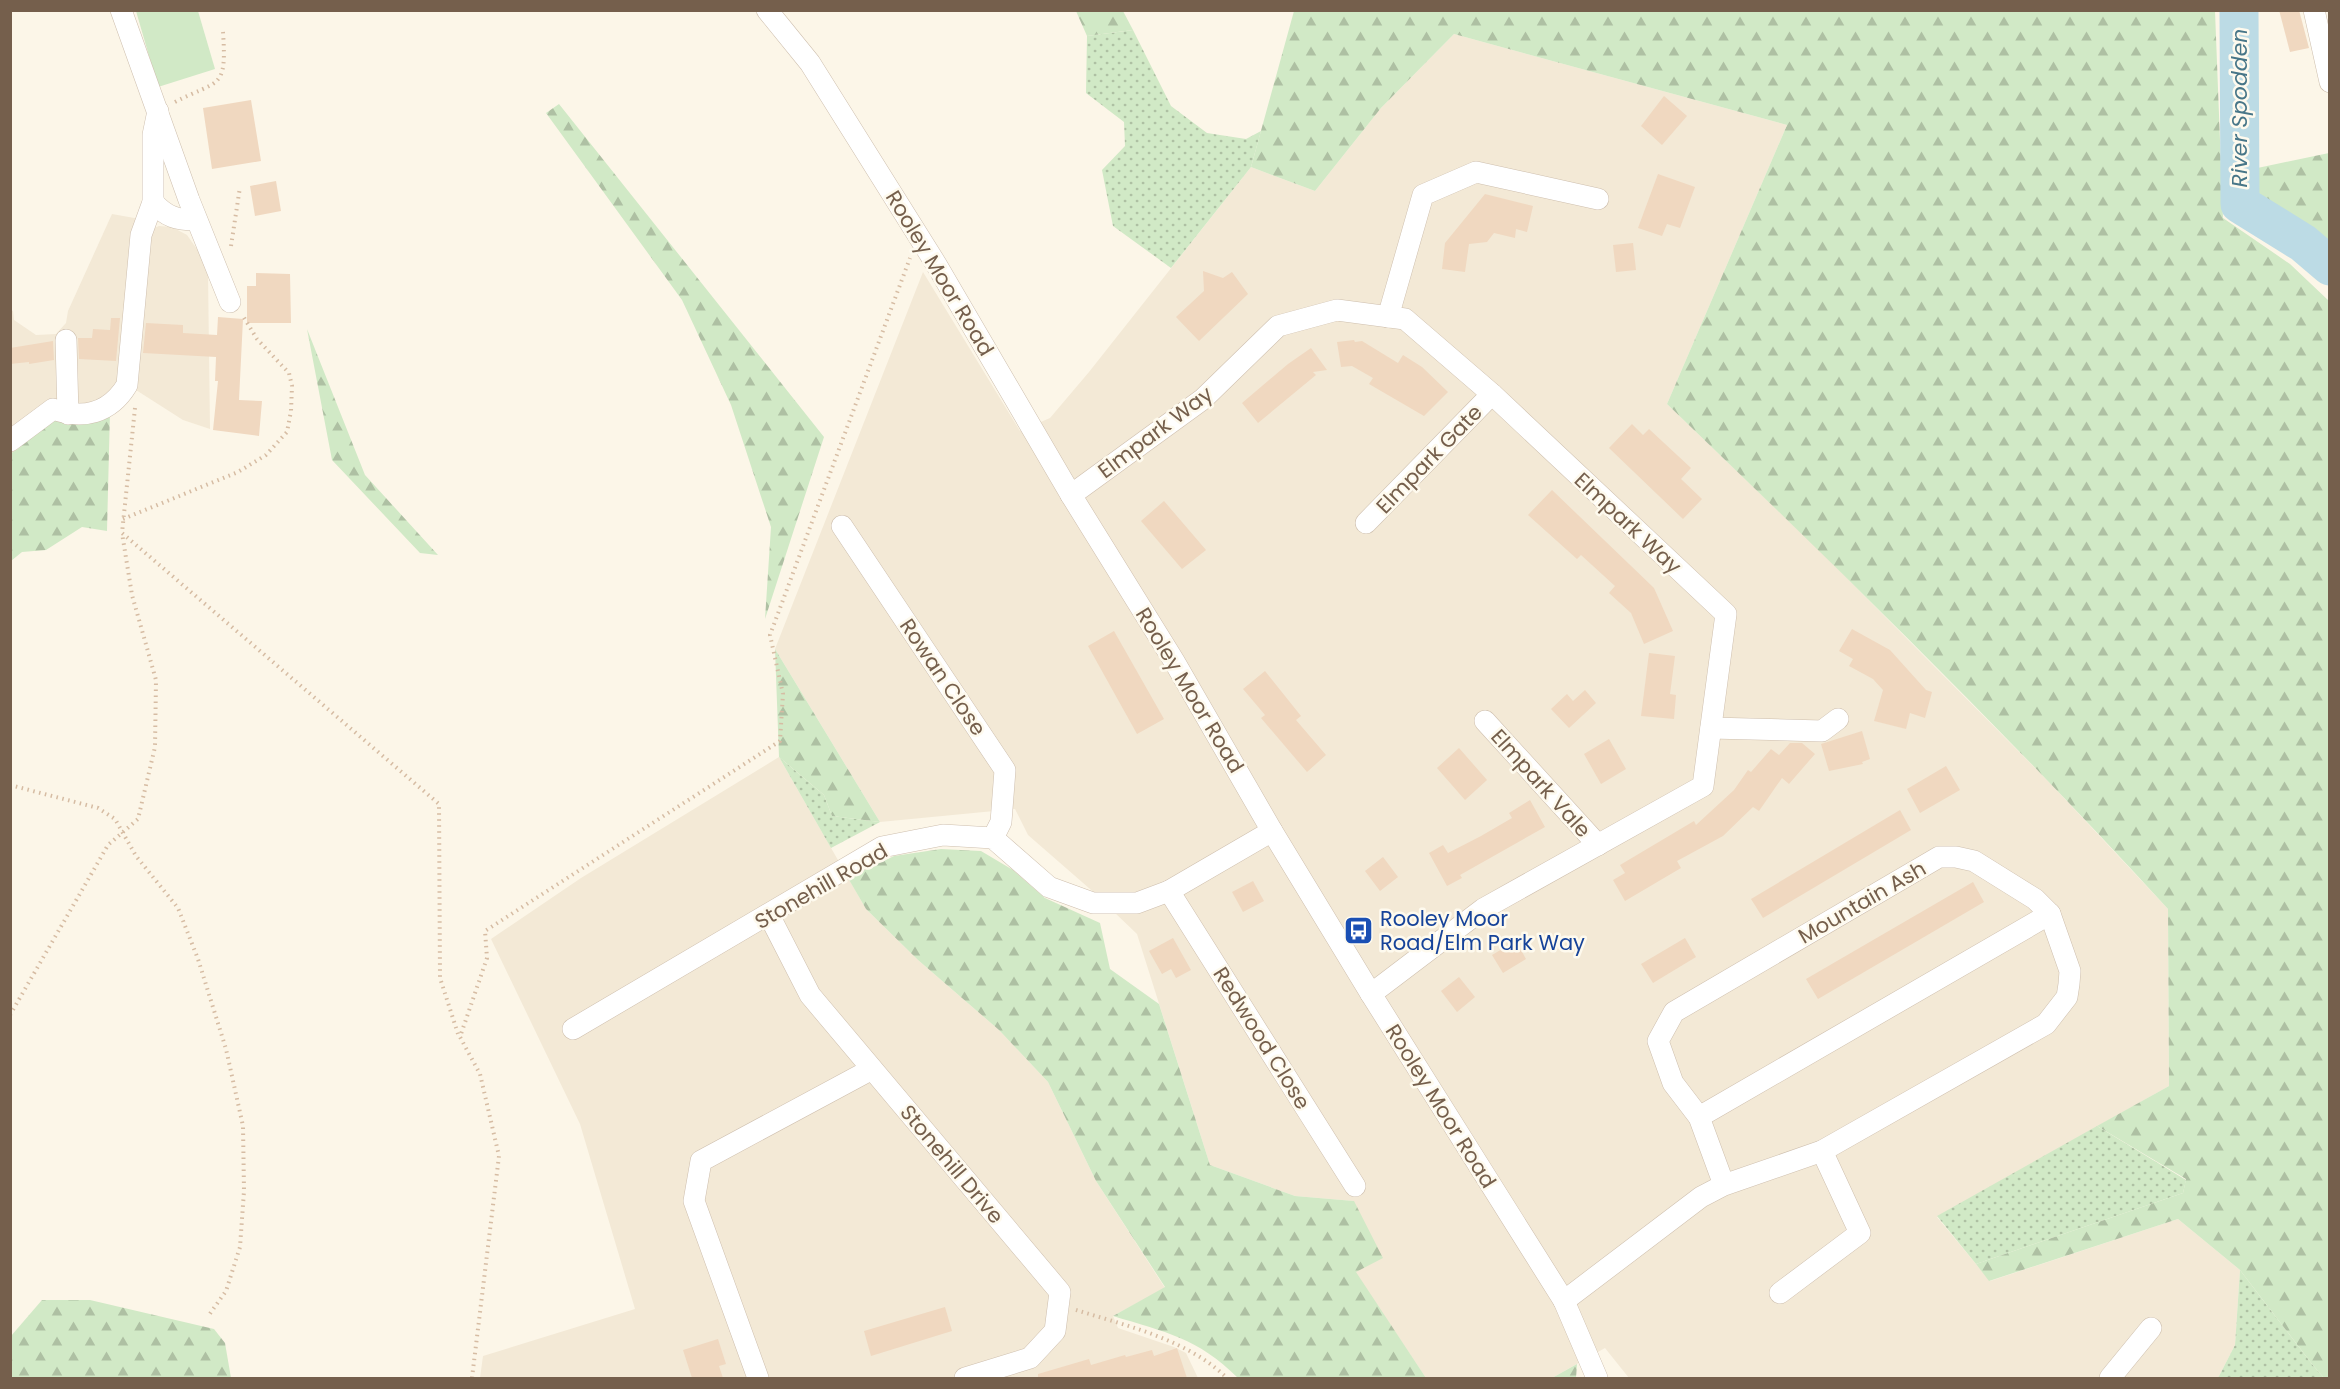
<svg xmlns="http://www.w3.org/2000/svg" width="2340" height="1389" viewBox="0 0 2340 1389" font-family="Poppins,sans-serif">
  <defs>
    <pattern id="grass-dots" width="8" height="8" patternUnits="userSpaceOnUse" patternTransform="scale(1.5)"><rect width="8" height="8" fill="#d1e9c6"/><path d="M2 2h.1M6 6h.1" fill="none" stroke="#aec0a3" stroke-width="1.8" stroke-linecap="round"/></pattern>
    <pattern id="forest-firs" width="22" height="20" patternUnits="userSpaceOnUse" patternTransform="scale(1.5)"><rect width="22" height="20" fill="#d1e9c6"/><path d="M5 1l3.5 6h-7zM16 11l3.5 6h-7z" fill="#aec0a3"/></pattern>
  </defs>
  <rect width="100%" height="100%" fill="#fcf6e8"/>
  <!-- residential -->
  <g fill="#f3e9d6">
    <path d="M 1454,34 L 1787,125 L 1667,404 L 1821,552 L 2049,782 L 2168,909 L 2169,1086 L 1937,1217 L 1990,1281 L 2178,1219 L 2240,1270 L 2235,1345 L 2218,1378 L 1629,1378 L 1605,1348 L 1552,1378 L 1426,1378 L 1355,1272 L 1354,1201 L 1295,1196 L 1210,1165 L 1137,934 L 1090,889 L 1028,835 L 1015,809 L 880,822 L 775,649 L 923,272 L 1020,431 L 1050,418 L 1089,372 L 1251,167 L 1315,191 L 1381,108 Z"/>
    <path d="M 112,214 L 140,219 L 152,229 L 159,226 L 172,227 L 187,235 L 201,255 L 208,273 L 210,429 L 183,420 L 136,390 L 133,383 L 121,406 L 32,433 L 16,451 L 11,453 L 10,309 L 13,311 L 14,320 L 36,335 L 56,334 L 66,323 L 68,311 Z"/>
    <path d="M 779,757 L 866,909 L 918,960 L 999,1030 L 1048,1082 L 1096,1181 L 1165,1288 L 1113,1316 L 1118,1328 L 1174,1347 L 1186,1353 L 1198,1378 L 480,1378 L 483,1356 L 635,1309 L 580,1124 L 491,939 L 581,878 Z"/>
  </g>
  <!-- grass -->
  <g fill="url(#grass-dots)">
    <path d="M 1133,30 L 1171,106 L 1207,133 L 1246,139 L 1261,131 L 1251,167 L 1171,268 L 1113,226 L 1102,170 L 1125,146 L 1124,122 L 1086,93 L 1087,36 Z"/>
    <path d="M 779,757 L 824,795 L 832,816 L 880,822 L 831,848 Z"/>
    <path d="M 2097,1126 L 2186,1180 L 2183,1193 L 1976,1264 L 1937,1216 Z"/>
    <path d="M 2240,1270 L 2312,1364 L 2324,1378 L 2218,1378 L 2235,1345 Z"/>
  </g>
  <!-- forest -->
  <g fill="url(#forest-firs)">
    <path d="M 1076,11 L 1123,11 L 1133,30 L 1087,36 Z"/>
    <path d="M 1294,11 L 2215,11 L 2223,218 L 2290,264 L 2329,301 L 2329,1378 L 2324,1378 L 2312,1364 L 2240,1270 L 2178,1219 L 1989,1281 L 1976,1264 L 2183,1193 L 2186,1179 L 2097,1126 L 2169,1086 L 2168,909 C 2008,734 1838,568 1667,404 L 1787,125 L 1454,34 L 1381,108 L 1315,191 L 1251,167 Z"/>
    <path d="M 559,104 L 824,437 L 765,619 L 771,527 L 731,405 L 682,300 L 546,113 Z"/>
    <path d="M 2329,153 L 2330,153 L 2329,251 L 2320,243 L 2246,199 L 2248,170 Z"/>
    <path d="M 307,329 L 365,475 L 438,555 L 420,553 L 332,460 Z"/>
    <path d="M 110,412 L 107,531 L 82,527 L 46,550 L 22,552 L 11,561 L 11,453 C 25,447 32,429 48,423 C 66,416 90,416 110,412 Z"/>
    <path d="M 775,649 L 880,822 L 832,816 L 824,795 L 779,757 Z"/>
    <path d="M 941,849 L 981,851 L 1013,870 L 1045,898 L 1100,923 L 1110,969 L 1159,1004 L 1210,1165 L 1295,1196 L 1354,1201 L 1383,1258 L 1356,1272 L 1426,1378 L 1238,1378 C 1198,1338 1165,1332 1113,1316 L 1165,1287 L 1096,1181 L 1048,1082 L 999,1030 L 918,960 L 866,909 L 848,878 L 894,856 Z"/>
    <path d="M 42,1300 L 90,1300 L 214,1329 L 225,1343 L 231,1378 L 11,1378 L 11,1336 Z"/>
    <path d="M 1577,1364 L 1576,1378 L 1552,1378 Z"/>
  </g>
  <!-- garden -->
  <path fill="#d1e9c6" d="M 136,11 L 198,11 L 215,69 L 158,87 Z"/>
  <g fill="none" stroke-linecap="round" stroke-linejoin="round">
    <!-- river -->
    <path stroke="#bcdbe5" stroke-width="39" d="M 2239,10 L 2240,204 L 2303,243 L 2330,266"/>
  </g>
  <!-- building -->
  <g fill="#f0d8c0">
    <path d="M 2279,10 L 2299,10 L 2309,48 L 2290,52 Z"/>
    <path d="M 1664,96 L 1687,116 L 1662,145 L 1641,126 Z"/>
    <path d="M 251,100 L 261,161 L 212,169 L 203,108 Z"/>
    <path d="M 1658,174 L 1695,187 L 1680,228 L 1667,224 L 1662,236 L 1638,228 Z"/>
    <path d="M 276,181 L 281,211 L 255,216 L 250,186 Z"/>
    <path d="M 1485,194 L 1533,206 L 1527,232 L 1516,229 L 1515,238 L 1494,233 L 1487,242 L 1469,244 L 1465,272 L 1442,269 L 1445,243 Z"/>
    <path d="M 1633,243 L 1636,270 L 1616,272 L 1613,245 Z"/>
    <path d="M 1203,271 L 1223,278 L 1232,272 L 1248,294 L 1199,341 L 1176,317 L 1204,291 Z"/>
    <path d="M 256,273 L 290,274 L 291,323 L 247,323 L 247,286 L 256,286 Z"/>
    <path d="M 218,317 L 243,319 L 239,400 L 262,401 L 259,436 L 213,430 L 218,381 L 215,381 L 216,357 L 143,353 L 146,323 L 183,325 L 183,333 L 217,335 Z"/>
    <path d="M 111,318 L 120,318 L 116,361 L 79,359 L 78,338 L 92,338 L 93,329 L 110,330 Z"/>
    <path d="M 1354,340 L 1355,342 L 1362,341 L 1398,363 L 1403,355 L 1422,367 L 1448,392 L 1424,416 L 1369,384 L 1373,378 L 1352,366 L 1341,367 L 1337,342 Z"/>
    <path d="M 53,341 L 54,360 L 29,364 L 29,362 L 10,364 L 10,348 Z"/>
    <path d="M 1311,348 L 1327,370 L 1313,372 L 1316,375 L 1258,423 L 1242,403 L 1288,364 Z"/>
    <path d="M 1632,424 L 1643,435 L 1649,429 L 1691,468 L 1681,479 L 1702,499 L 1683,519 L 1609,448 Z"/>
    <path d="M 1552,490 L 1654,588 L 1673,631 L 1644,644 L 1631,613 L 1609,593 L 1615,586 L 1581,555 L 1577,559 L 1528,515 Z"/>
    <path d="M 1164,501 L 1206,550 L 1182,569 L 1141,521 Z"/>
    <path d="M 1852,629 L 1890,650 L 1926,690 L 1932,692 L 1925,718 L 1910,713 L 1906,729 L 1874,721 L 1883,690 L 1873,679 L 1849,666 L 1853,659 L 1839,651 Z"/>
    <path d="M 1114,631 L 1164,719 L 1137,734 L 1088,646 Z"/>
    <path d="M 1649,653 L 1675,656 L 1670,694 L 1676,695 L 1674,719 L 1641,716 Z"/>
    <path d="M 1265,671 L 1301,716 L 1296,720 L 1326,755 L 1307,772 L 1261,718 L 1265,715 L 1243,689 Z"/>
    <path d="M 1585,690 L 1596,703 L 1569,728 L 1551,709 L 1567,694 L 1573,701 Z"/>
    <path d="M 1862,731 L 1870,759 L 1862,762 L 1863,764 L 1829,771 L 1821,744 Z"/>
    <path d="M 1609,739 L 1626,769 L 1601,784 L 1584,754 Z"/>
    <path d="M 1790,743 L 1802,743 L 1815,754 L 1789,784 L 1782,778 L 1759,811 L 1753,807 L 1723,836 L 1677,861 L 1681,868 L 1625,901 L 1613,880 L 1625,873 L 1620,865 L 1694,821 L 1696,825 L 1734,790 L 1748,770 L 1751,772 L 1771,749 L 1779,755 Z"/>
    <path d="M 1459,748 L 1487,780 L 1465,800 L 1437,768 Z"/>
    <path d="M 1946,766 L 1960,790 L 1920,813 L 1907,789 Z"/>
    <path d="M 1530,800 L 1545,827 L 1460,875 L 1462,878 L 1447,886 L 1429,853 L 1443,845 L 1448,853 L 1481,836 L 1512,818 L 1509,813 Z"/>
    <path d="M 1900,810 L 1911,830 L 1763,918 L 1751,899 Z"/>
    <path d="M 1383,857 L 1398,877 L 1380,891 L 1365,871 Z"/>
    <path d="M 1253,881 L 1264,901 L 1243,912 L 1232,892 Z"/>
    <path d="M 1973,882 L 1984,902 L 1818,999 L 1806,979 Z"/>
    <path d="M 1173,938 L 1191,970 L 1176,978 L 1171,969 L 1162,974 L 1149,951 Z"/>
    <path d="M 1685,938 L 1696,957 L 1653,983 L 1641,964 Z"/>
    <path d="M 1516,941 L 1526,959 L 1503,973 L 1492,955 Z"/>
    <path d="M 1459,977 L 1475,997 L 1457,1012 L 1441,991 Z"/>
    <path d="M 945,1307 L 952,1331 L 871,1356 L 864,1331 Z"/>
    <path d="M 718,1339 L 726,1364 L 719,1366 L 723,1378 L 692,1378 L 683,1350 Z"/>
    <path d="M 1177,1348 L 1187,1378 L 1038,1378 L 1038,1374 L 1089,1359 L 1091,1365 L 1125,1355 L 1126,1357 L 1152,1350 L 1154,1356 Z"/>
  </g>
  <g fill="none" stroke-linecap="round" stroke-linejoin="round">
    <defs>
      <g id="minor">
        <path d="M 121,10 L 189,200 L 230,302"/>
        <path d="M 767,10 L 810,63 L 936,264 L 1071,495 L 1174,661 L 1272,831 L 1371,994 L 1564,1301 L 1597,1378"/>
        <path d="M 2314,10 L 2330,82"/>
        <path d="M 153,202 C 166,217 177,220 196,220"/>
        <path d="M 1388,317 L 1423,195 L 1476,172 L 1598,199"/>
        <path d="M 66,340 L 68,414"/>
        <path d="M 10,441 L 53,409 C 83,420 110,413 127,385 L 141,235 L 153,202 L 153,135 L 158,111"/>
        <path d="M 1071,495 L 1203,399 L 1278,326 L 1337,310 L 1405,319 L 1492,394 L 1726,614 L 1703,786 L 1483,909 L 1371,994"/>
        <path d="M 1366,523 L 1492,394"/>
        <path d="M 842,526 L 1005,770 L 1001,822 L 993,838"/>
        <path d="M 1485,721 L 1598,845"/>
        <path d="M 1711,728 L 1822,731 L 1838,719"/>
        <path d="M 1169,891 L 1355,1186"/>
        <path d="M 769,915 L 810,995 L 1060,1292 L 1055,1331 L 1030,1358 L 965,1378"/>
        <path d="M 573,1029 L 882,847 L 943,835 L 993,838 L 1049,887 L 1093,903 L 1137,903 L 1169,891 L 1272,831"/>
        <path d="M 1699,1117 L 2050,914"/>
        <path d="M 1780,1293 L 1860,1233 L 1822,1151"/>
        <path d="M 1564,1301 L 1701,1197 L 1724,1185 L 1822,1151 L 2046,1024 L 2067,997 L 2069,984 L 2070,971 L 2050,914 L 2035,899 L 1974,861 L 1956,857 L 1939,857 L 1674,1012 L 1658,1041 L 1673,1083 L 1699,1117 L 1724,1185"/>
        <path d="M 758,1378 L 694,1201 L 701,1161 L 872,1069"/>
        <path d="M 2110,1378 L 2151,1328"/>
      </g>
    </defs>
    <!-- minor casing -->
    <use href="#minor" stroke="#cebfae" stroke-width="22"/>
    <!-- path -->
    <g stroke="#d6bca3" stroke-width="4" stroke-dasharray="1.5 4.5" stroke-linecap="butt">
      <path d="M 175,102 C 219,79 227,91 223,32"/>
      <path d="M 231,246 L 240,187"/>
      <path d="M 135,408 L 122,533 L 439,804 L 440,978 L 459,1037"/>
      <path d="M 123,519 L 238,472 L 266,455 L 287,432 L 291,411 L 292,386 L 289,373 L 257,339 L 243,316"/>
      <path d="M 10,785 L 98,808 L 115,819 L 136,856 L 178,908 L 198,959 L 226,1049 L 243,1126 L 244,1191 L 240,1247 L 226,1291 L 209,1315"/>
      <path d="M 10,1015 L 108,845 L 138,819 L 155,747 L 156,680 L 132,595 L 122,533"/>
      <path d="M 1076,1310 C 1128,1326 1188,1340 1227,1378"/>
      <path d="M 472,1378 L 499,1156 L 480,1074 L 460,1037 L 487,958 L 485,931 L 780,741 L 783,694 L 770,635 L 910,258"/>
    </g>
    <!-- minor -->
    <use href="#minor" stroke="#fff" stroke-width="21"/>
  </g>
  <!-- icons -->
  <defs>
    <symbol id="bus-square" viewBox="-11 -11 22 22"><rect x="-9" y="-9" width="18" height="18" rx="4" fill="#1a4fb4" stroke="#fefaee"/><path d="M-5-6H5V4H4V6H2V4H-2V6H-4V4H-5ZM-3.5-4V0h7V-4ZM-3.5 1.2v1.5H-2V1.2ZM2 1.2v1.5H3.5V1.2Z" fill="#fff"/></symbol>
  </defs>
  <g fill-rule="evenodd">
    <use href="#bus-square" x="1342" y="914" width="33" height="33"/>
  </g>
  <g text-anchor="middle" dominant-baseline="central" stroke-width="5" stroke-linejoin="round" paint-order="stroke">
    <!-- street labels -->
    <g font-size="21" fill="#755f4c" stroke="#fefaee">
      <text transform="translate(940 273) rotate(59)">Rooley Moor Road</text>
      <text transform="translate(1155 432) rotate(-37)">Elmpark Way</text>
      <text transform="translate(1429 459) rotate(-46)">Elmpark Gate</text>
      <text transform="translate(1628 523) rotate(43)">Elmpark Way</text>
      <text transform="translate(943 677) rotate(56)">Rowan Close</text>
      <text transform="translate(1190 690) rotate(59)">Rooley Moor Road</text>
      <text transform="translate(1541 783) rotate(48)">Elmpark Vale</text>
      <text transform="translate(821 886) rotate(-30)">Stonehill Road</text>
      <text transform="translate(1862 902) rotate(-30)">Mountain Ash</text>
      <text transform="translate(1262 1038) rotate(58)">Redwood Close</text>
      <text transform="translate(1441 1106) rotate(58)">Rooley Moor Road</text>
      <text transform="translate(952 1164) rotate(50)">Stonehill Drive</text>
    </g>
    <!-- transit labels -->
    <g font-size="21" fill="#164399" stroke="#fefaee" text-anchor="start">
      <text x="1380" y="918">Rooley Moor<tspan x="1380" dy="24">Road/Elm Park Way</tspan></text>
    </g>
    <!-- water labels -->
    <g font-size="22" font-style="italic" fill="#477688" stroke="#fefaee">
      <text transform="translate(2239 108) rotate(-90)">River Spodden</text>
    </g>
  </g>
  <!-- border -->
  <rect width="2340" height="1389" fill="none" stroke="#755f4c" stroke-width="24"/>
</svg>
